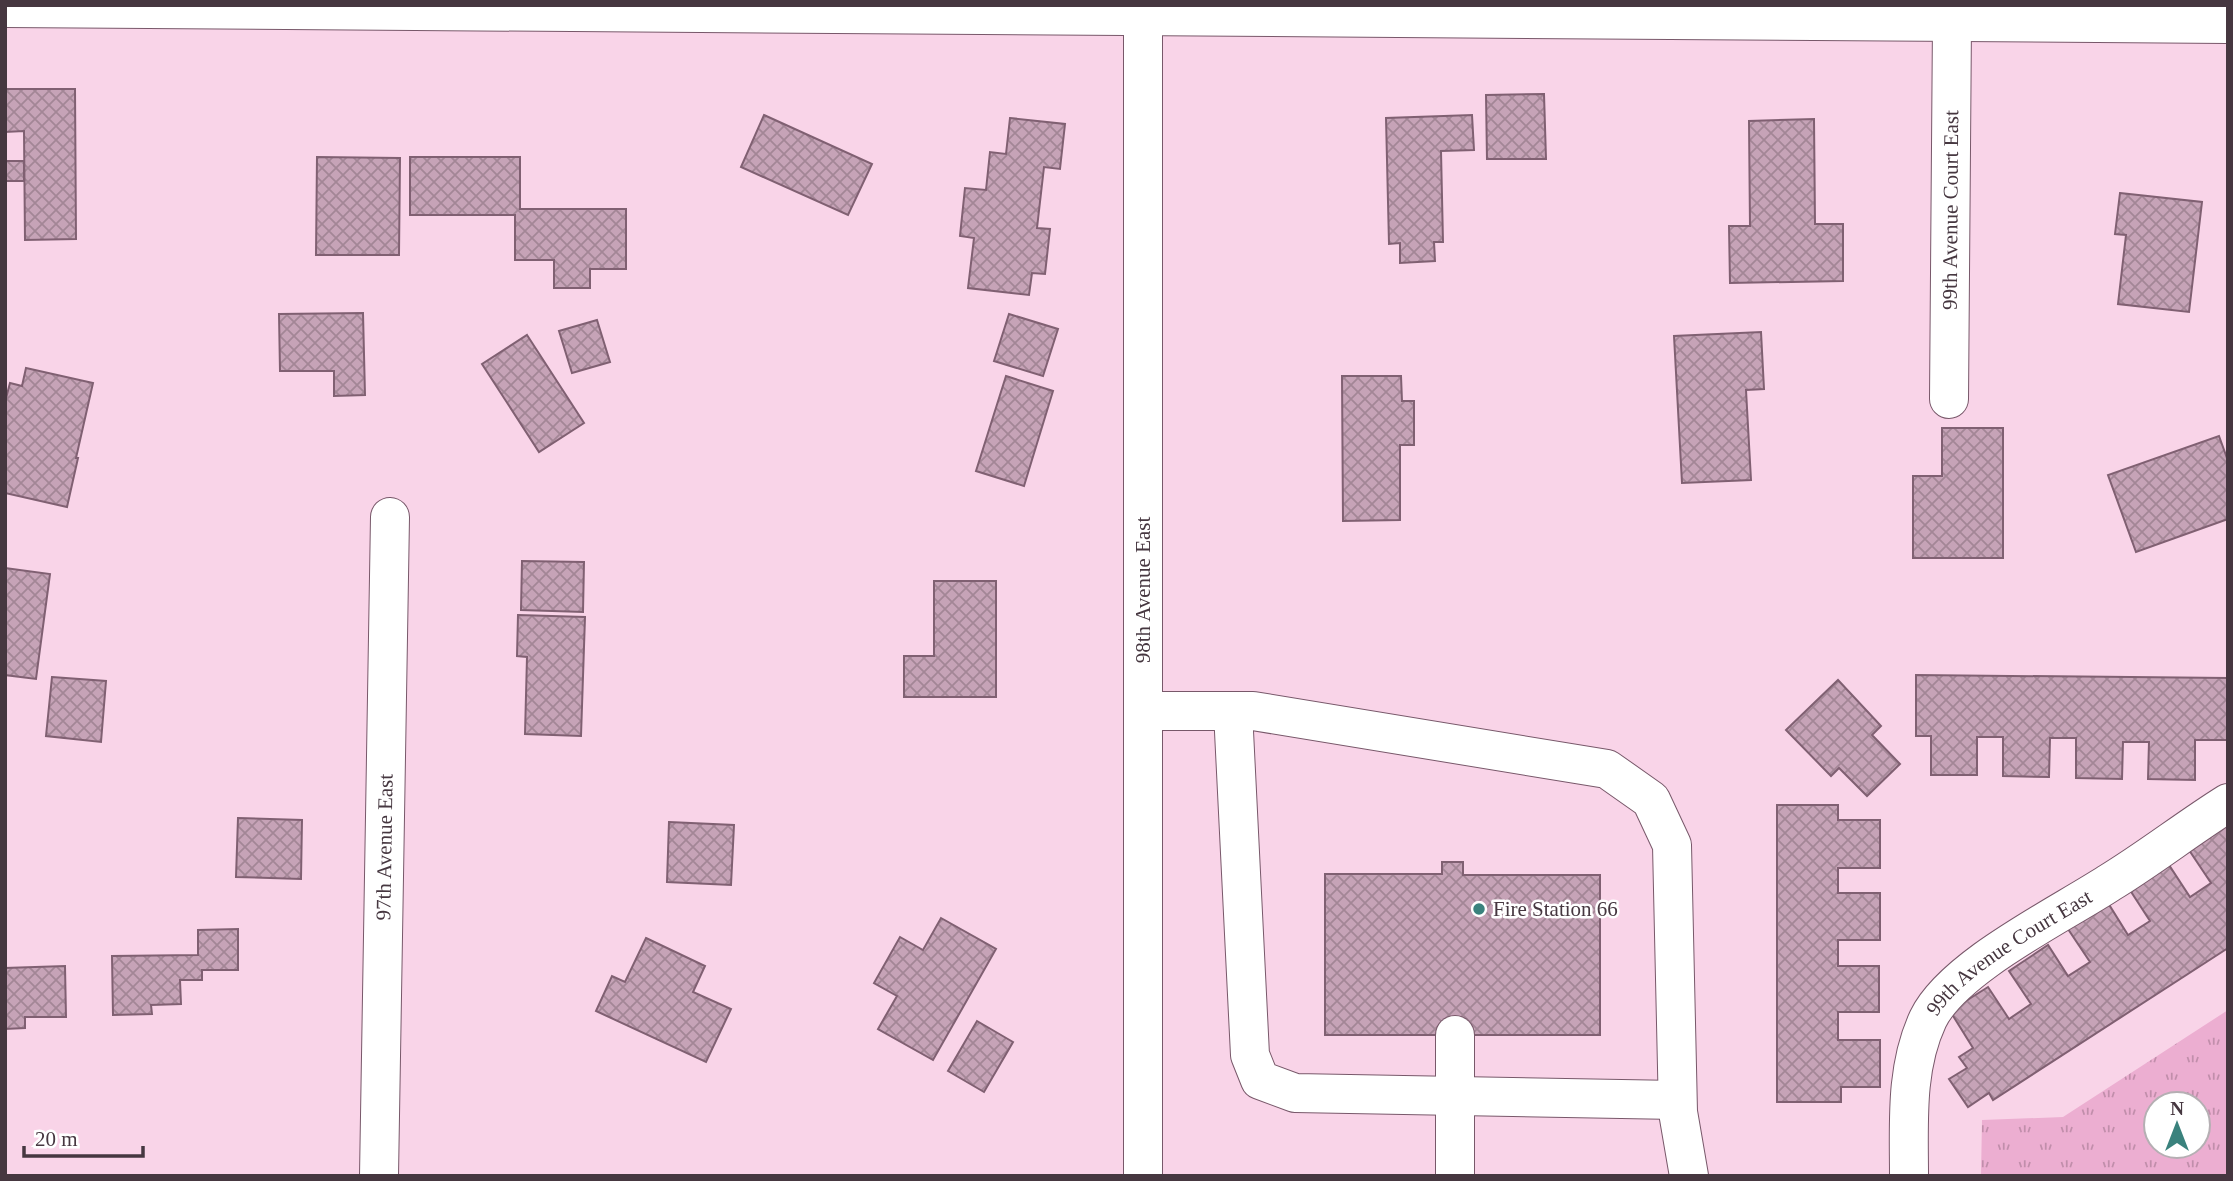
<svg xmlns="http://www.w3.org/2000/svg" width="2233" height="1181" viewBox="0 0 2233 1181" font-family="'Times New Roman',serif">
  <defs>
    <pattern id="grass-tufts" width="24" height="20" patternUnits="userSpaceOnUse" patternTransform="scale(1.75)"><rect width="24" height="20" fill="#ecaed1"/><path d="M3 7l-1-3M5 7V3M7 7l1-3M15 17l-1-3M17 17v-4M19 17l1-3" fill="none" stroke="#c18eab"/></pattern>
    <pattern id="building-cross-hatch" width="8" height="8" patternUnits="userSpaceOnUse" patternTransform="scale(1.75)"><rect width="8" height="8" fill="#c6a3b7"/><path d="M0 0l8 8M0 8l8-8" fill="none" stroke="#a38696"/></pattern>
  </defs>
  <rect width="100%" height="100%" fill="#f9d4e8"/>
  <!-- grass -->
  <path fill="url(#grass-tufts)" fill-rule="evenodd" d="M 2228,1010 L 2228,1176 L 1981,1176 L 1982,1120 L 2063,1117 ZM 2156,1104 L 2198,1104 L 2198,1146 L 2156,1146 Z"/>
  <!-- building -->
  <g fill="url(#building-cross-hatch)" stroke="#806072" stroke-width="2">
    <path d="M 5,89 L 75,89 L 76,239 L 25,240 L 24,131 L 5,132 Z"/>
    <path d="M 1544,94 L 1546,159 L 1487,159 L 1486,95 Z"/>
    <path d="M 764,115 L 872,164 L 848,215 L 741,167 Z"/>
    <path d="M 1472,115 L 1474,150 L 1441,151 L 1443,242 L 1434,242 L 1435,261 L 1400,263 L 1400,243 L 1389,244 L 1386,118 Z"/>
    <path d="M 1010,118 L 1065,124 L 1060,169 L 1044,167 L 1037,228 L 1050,229 L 1045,274 L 1032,273 L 1029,295 L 968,288 L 974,238 L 960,236 L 965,188 L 986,190 L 990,152 L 1006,154 Z"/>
    <path d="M 1814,119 L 1815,224 L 1843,224 L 1843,281 L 1730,283 L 1729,226 L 1750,226 L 1749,121 Z"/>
    <path d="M 317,157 L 400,158 L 399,255 L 316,255 Z"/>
    <path d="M 410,157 L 520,157 L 520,209 L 626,209 L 626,269 L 590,269 L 590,288 L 554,288 L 554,260 L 515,260 L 515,215 L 410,215 Z"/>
    <path d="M 6,161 L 24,161 L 24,181 L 5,181 Z"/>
    <path d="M 2120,193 L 2202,202 L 2189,312 L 2118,304 L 2126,235 L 2115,234 Z"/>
    <path d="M 363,313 L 365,395 L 334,396 L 334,371 L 280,371 L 279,314 Z"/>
    <path d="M 1009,314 L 1058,329 L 1043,376 L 994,361 Z"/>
    <path d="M 597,320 L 610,362 L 572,373 L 559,331 Z"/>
    <path d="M 1761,332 L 1764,389 L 1746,390 L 1751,480 L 1682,483 L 1674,336 Z"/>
    <path d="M 527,335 L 584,423 L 539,452 L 482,364 Z"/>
    <path d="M 26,368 L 93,383 L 76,458 L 78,458 L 67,507 L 5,493 L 5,402 L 10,383 L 22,386 Z"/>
    <path d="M 1006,376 L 1053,391 L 1024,486 L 976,471 Z"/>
    <path d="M 1342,376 L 1401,376 L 1402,401 L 1414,401 L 1414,445 L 1400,445 L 1400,520 L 1343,521 Z"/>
    <path d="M 1942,428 L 2003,428 L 2003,558 L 1913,558 L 1913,476 L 1942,476 Z"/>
    <path d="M 2219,436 L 2228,461 L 2228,519 L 2136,552 L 2108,475 Z"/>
    <path d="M 522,561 L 584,562 L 583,612 L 521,610 Z"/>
    <path d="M 5,568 L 50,574 L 36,679 L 5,675 Z"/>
    <path d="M 934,581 L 996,581 L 996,697 L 904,697 L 904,656 L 934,656 Z"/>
    <path d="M 518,615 L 585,617 L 581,736 L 525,734 L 527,657 L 517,656 Z"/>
    <path d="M 1916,675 L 2228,678 L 2228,740 L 2195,740 L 2195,780 L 2148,779 L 2149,742 L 2123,742 L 2122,779 L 2076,778 L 2076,738 L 2050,738 L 2049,777 L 2003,776 L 2003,737 L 1977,737 L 1977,775 L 1931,775 L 1931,736 L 1916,736 Z"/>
    <path d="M 52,677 L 106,681 L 101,742 L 46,736 Z"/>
    <path d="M 1838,680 L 1881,726 L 1872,735 L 1900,764 L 1867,796 L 1839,768 L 1831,776 L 1786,730 Z"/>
    <path d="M 1777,805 L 1838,805 L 1838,820 L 1880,820 L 1880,868 L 1838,868 L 1838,893 L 1880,893 L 1880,940 L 1838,940 L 1838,966 L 1879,966 L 1879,1012 L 1838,1012 L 1838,1040 L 1880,1040 L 1880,1087 L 1841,1087 L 1841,1102 L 1777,1102 Z"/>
    <path d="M 238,818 L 302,820 L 301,879 L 236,877 Z"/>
    <path d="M 2228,821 L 2228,948 L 1993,1100 L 1989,1093 L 1968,1107 L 1949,1079 L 1967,1068 L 1959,1057 L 1973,1048 L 1950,1011 L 1988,987 L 2009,1019 L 2031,1004 L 2009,971 L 2048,945 L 2068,976 L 2090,962 L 2068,929 L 2108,903 L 2128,935 L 2150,921 L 2128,887 L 2167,862 L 2190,897 L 2211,883 L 2187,847 Z"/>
    <path d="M 669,822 L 734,825 L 731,885 L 667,882 Z"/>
    <path d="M 1442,862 L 1463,862 L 1463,875 L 1600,875 L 1600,1035 L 1325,1035 L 1325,874 L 1442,874 Z"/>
    <path d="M 941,918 L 996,949 L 933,1060 L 878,1029 L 897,996 L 874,983 L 900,937 L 923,950 Z"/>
    <path d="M 238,929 L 238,970 L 202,970 L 202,980 L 180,980 L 181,1004 L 151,1005 L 152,1014 L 113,1015 L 112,956 L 198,955 L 198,930 Z"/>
    <path d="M 646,938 L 705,966 L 693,992 L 731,1009 L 706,1062 L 596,1011 L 612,976 L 625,982 Z"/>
    <path d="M 65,966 L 66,1017 L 25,1017 L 25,1028 L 5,1029 L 5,968 Z"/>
    <path d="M 977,1021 L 1013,1042 L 984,1092 L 948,1071 Z"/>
  </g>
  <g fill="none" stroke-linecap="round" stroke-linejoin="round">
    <defs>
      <g id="minor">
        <path d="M 5,8 L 2228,24"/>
        <path id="s1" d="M 1949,399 L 1952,22"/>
        <path d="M 1143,711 L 1253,711 L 1607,769 L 1651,800 L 1672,845 L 1678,1112 L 1689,1176"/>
        <path d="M 1233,711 L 1250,1055 L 1260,1080 L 1295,1093 L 1677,1100"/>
        <path d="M 1455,1035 L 1455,1176"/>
        <path id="s2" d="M 379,1176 L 390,517"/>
        <path d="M 1143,1176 L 1143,5"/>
        <path id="s3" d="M 1909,1176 C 1909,1123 1905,1068 1928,1019 C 1953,967 2060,915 2109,883 C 2150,858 2188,828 2228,803"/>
      </g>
    </defs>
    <!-- minor casing -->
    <use href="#minor" stroke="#78586a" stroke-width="40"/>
    <!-- minor -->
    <use href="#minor" stroke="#fff" stroke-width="38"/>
  </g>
  <!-- markers -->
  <circle fill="#3a827d" stroke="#fff" stroke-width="2.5" cx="1479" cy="909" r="7"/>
  <g text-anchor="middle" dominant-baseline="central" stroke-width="5" stroke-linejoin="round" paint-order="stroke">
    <!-- street labels -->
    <g font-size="21" fill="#463740" stroke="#fff">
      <text stroke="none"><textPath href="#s1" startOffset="189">99th Avenue Court East</textPath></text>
      <text transform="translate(1143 590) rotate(-90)">98th Avenue East</text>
      <text stroke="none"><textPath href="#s2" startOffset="329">97th Avenue East</textPath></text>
      <text stroke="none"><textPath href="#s3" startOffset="266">99th Avenue Court East</textPath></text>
    </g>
    <!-- poi labels -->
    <g font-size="21" fill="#463740" stroke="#fff" text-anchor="start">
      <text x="1493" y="909">Fire Station 66</text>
    </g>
  </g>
  <!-- border -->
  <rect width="2233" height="1181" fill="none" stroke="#463740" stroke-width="14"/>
  <!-- north arrow -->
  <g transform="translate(2177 1125)"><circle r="33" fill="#ffffff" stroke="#b5afb3" stroke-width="2"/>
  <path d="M0-5L12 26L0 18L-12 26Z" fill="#3a827d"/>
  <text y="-10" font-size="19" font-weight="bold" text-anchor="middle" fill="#463740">N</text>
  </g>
  <!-- scale -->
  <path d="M24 1146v10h119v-10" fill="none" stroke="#463740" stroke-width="3.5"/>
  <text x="35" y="1146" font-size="21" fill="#463740" stroke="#ffffff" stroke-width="5" paint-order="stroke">20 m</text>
</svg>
